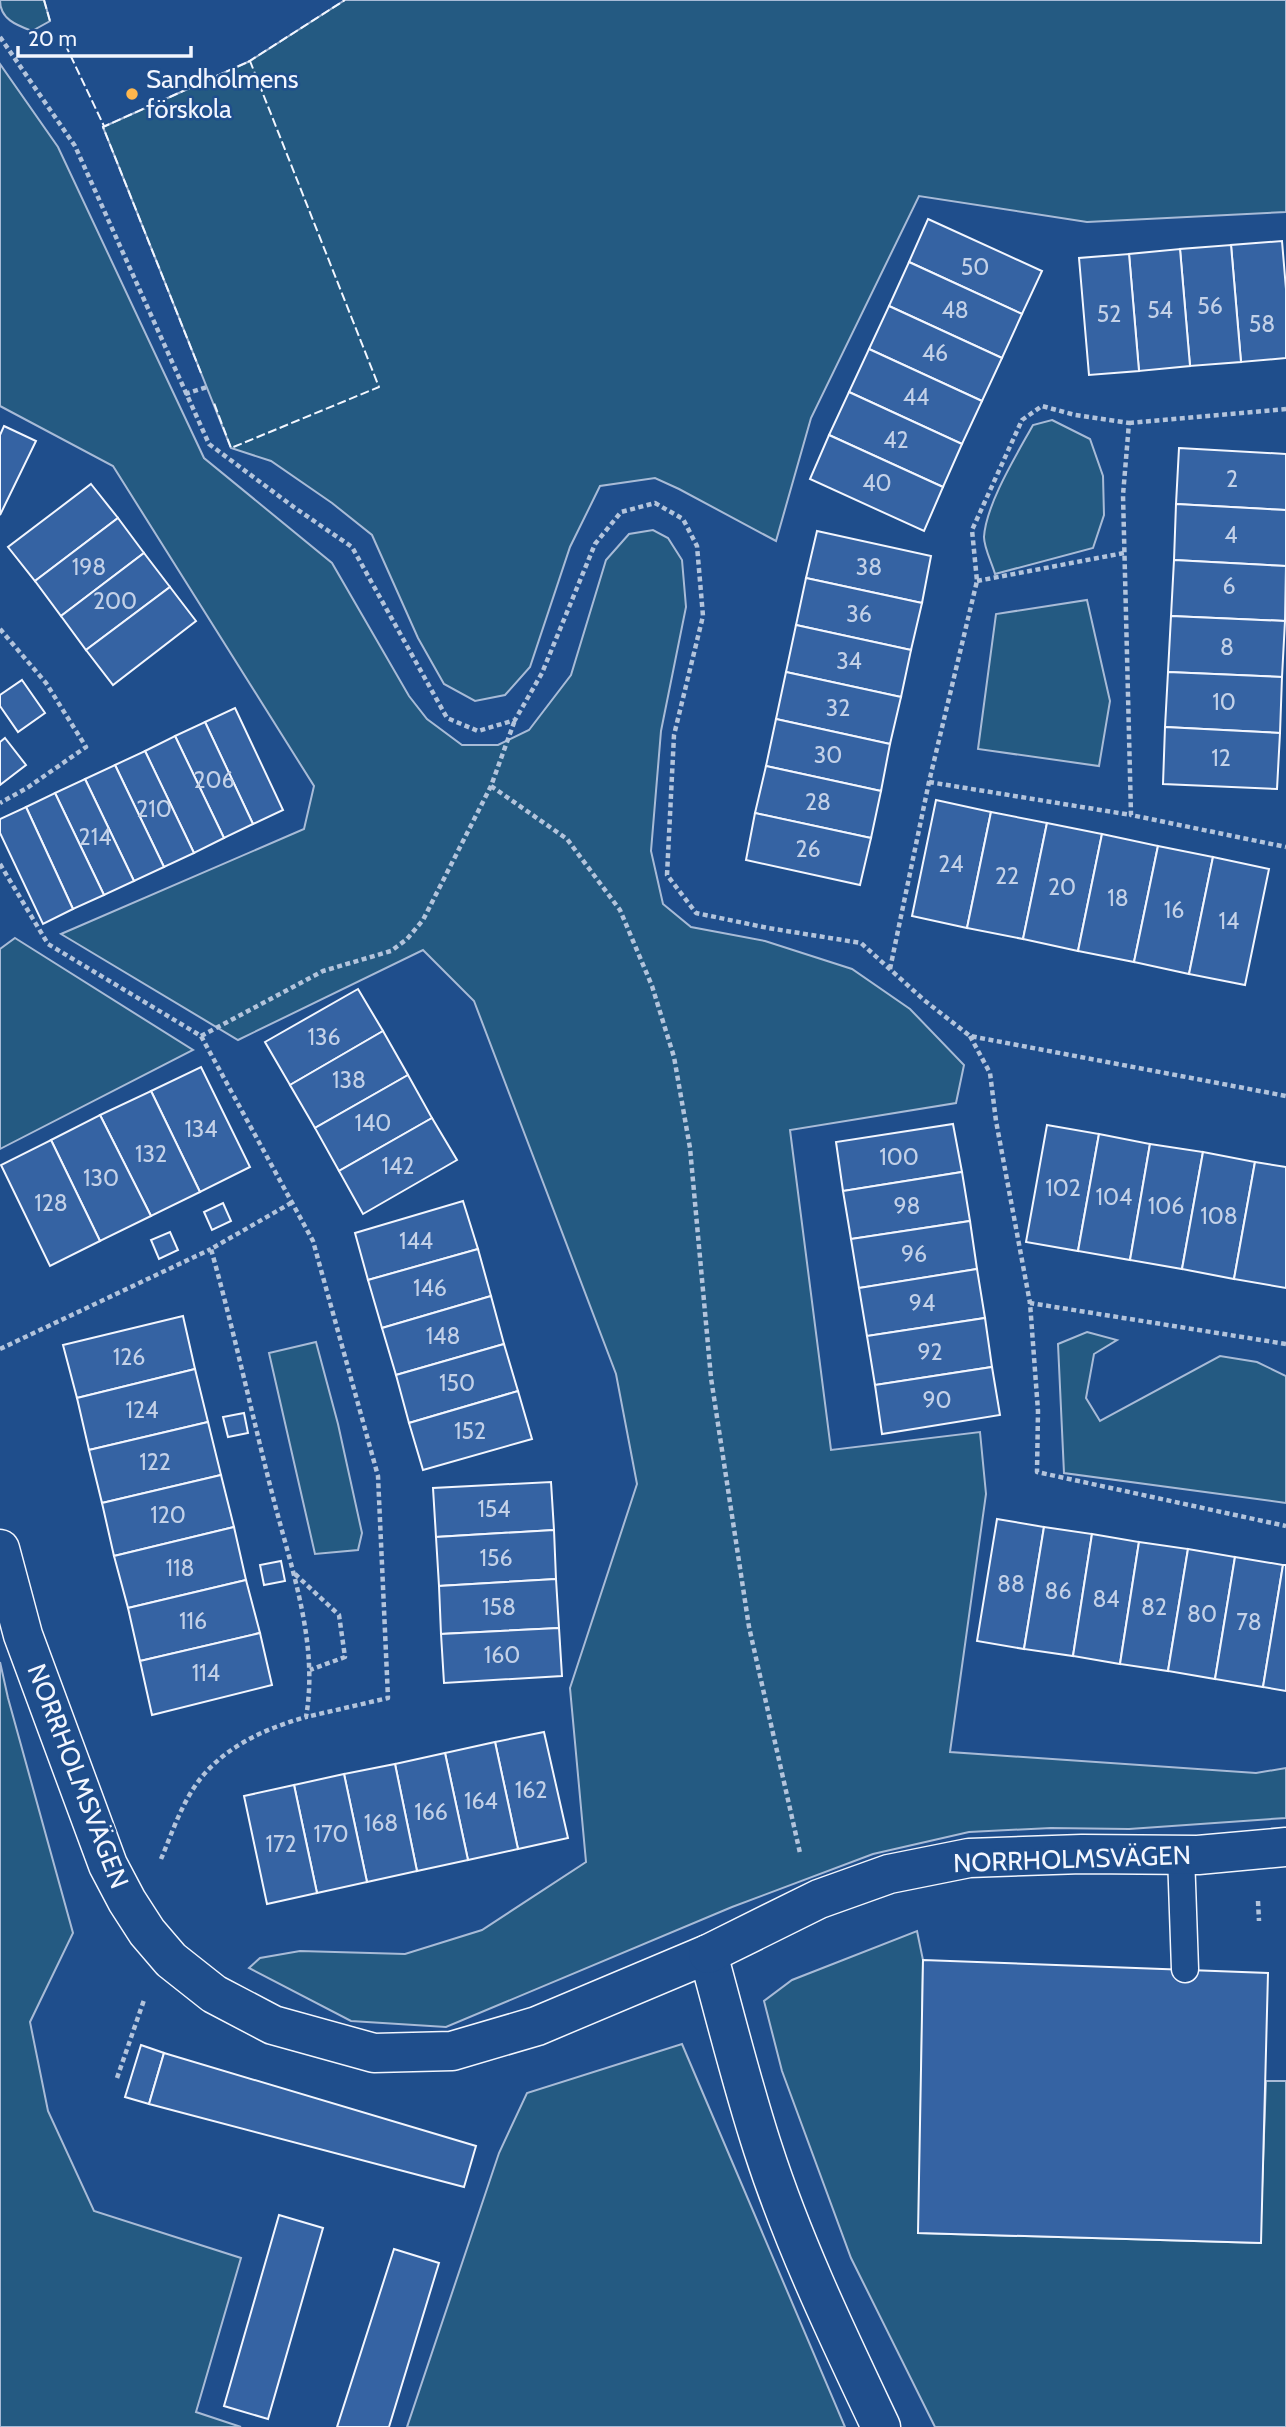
<svg xmlns="http://www.w3.org/2000/svg" width="1286" height="2427" viewBox="0 0 1286 2427" font-family="Cabin,sans-serif">
  <rect width="100%" height="100%" fill="#1f4e8c"/>
  <!-- green -->
  <g fill="#245a82" stroke="#a8bbd7" stroke-width="2">
    <path d="M 0,0 L 44,0 L 50,21 L 32,31 C 16,25 0,19 0,0 Z"/>
    <path d="M 345,0 L 1286,0 L 1286,212 L 1087,222 L 919,196 L 811,418 L 776,541 L 679,489 L 655,478 L 600,486 L 570,547 L 530,667 L 505,695 L 475,701 L 444,684 L 418,638 L 372,535 L 332,503 L 271,461 L 231,448 L 103,127 L 250,61 Z"/>
    <path d="M 0,64 L 58,147 L 204,458 L 332,563 L 409,696 L 427,719 L 462,745 L 498,745 L 529,730 L 571,675 L 606,560 L 629,534 L 653,530 L 668,538 L 682,560 L 686,607 L 661,731 L 651,851 L 663,904 L 691,927 L 765,941 L 852,969 L 910,1009 L 964,1065 L 956,1103 L 790,1130 L 831,1450 L 980,1432 L 986,1494 L 950,1752 L 1256,1773 L 1286,1768 L 1286,1818 L 1129,1829 L 1051,1828 L 969,1832 L 873,1854 L 732,1907 L 446,2027 L 351,2021 L 249,1968 L 260,1958 L 300,1951 L 405,1954 L 482,1930 L 586,1862 L 570,1688 L 637,1484 L 616,1374 L 474,1001 L 423,950 L 238,1040 L 61,934 L 304,829 L 314,786 L 113,466 L 0,406 Z"/>
    <path d="M 1052,420 L 1090,439 L 1103,476 L 1104,515 L 1093,548 L 995,574 C 992,563 984,548 984,537 C 986,504 1017,454 1033,425 Z"/>
    <path d="M 1087,600 L 1110,701 L 1099,766 L 978,749 L 996,614 Z"/>
    <path d="M 15,938 L 193,1050 L 0,1149 L 0,949 Z"/>
    <path d="M 1087,1332 L 1117,1340 L 1094,1354 L 1086,1398 L 1100,1421 L 1220,1356 L 1257,1362 L 1286,1376 L 1286,1503 L 1064,1473 L 1058,1344 Z"/>
    <path d="M 316,1342 L 338,1424 L 362,1533 L 358,1550 L 315,1554 L 269,1353 Z"/>
    <path d="M 0,1662 L 8,1698 L 73,1933 L 30,2022 L 48,2111 L 94,2211 L 241,2258 L 196,2412 L 241,2427 L 0,2427 Z"/>
    <path d="M 917,1931 L 923,1960 L 919,2233 L 1260,2243 L 1266,2081 L 1286,2081 L 1286,2427 L 935,2427 L 851,2258 L 782,2071 L 764,2001 L 792,1980 Z"/>
    <path d="M 682,2044 L 845,2427 L 407,2427 L 499,2153 L 527,2093 Z"/>
  </g>
  <!-- building -->
  <g fill="#3563a3" stroke="#f2f6ff" stroke-width="2">
    <path d="M 928,219 L 1042,271 L 1022,314 L 909,262 Z"/>
    <path d="M 1282,241 L 1286,289 L 1286,358 L 1241,362 L 1231,245 Z"/>
    <path d="M 1231,245 L 1241,362 L 1190,366 L 1180,249 Z"/>
    <path d="M 1180,249 L 1190,366 L 1139,371 L 1129,254 Z"/>
    <path d="M 1129,254 L 1139,371 L 1089,375 L 1079,258 Z"/>
    <path d="M 909,262 L 1022,314 L 1002,358 L 889,306 Z"/>
    <path d="M 889,306 L 1002,358 L 982,401 L 869,349 Z"/>
    <path d="M 869,349 L 982,401 L 962,444 L 849,392 Z"/>
    <path d="M 849,392 L 962,444 L 943,487 L 829,435 Z"/>
    <path d="M 4,426 L 36,441 L 0,515 L 0,435 Z"/>
    <path d="M 829,435 L 943,487 L 924,531 L 810,479 Z"/>
    <path d="M 1179,448 L 1286,454 L 1286,510 L 1176,504 Z"/>
    <path d="M 91,484 L 118,518 L 35,581 L 8,547 Z"/>
    <path d="M 1176,504 L 1286,510 L 1286,566 L 1174,560 Z"/>
    <path d="M 118,518 L 144,553 L 61,616 L 35,581 Z"/>
    <path d="M 817,531 L 931,556 L 922,603 L 806,578 Z"/>
    <path d="M 144,553 L 170,587 L 86,650 L 61,616 Z"/>
    <path d="M 1174,560 L 1286,566 L 1285,621 L 1171,616 Z"/>
    <path d="M 806,578 L 922,603 L 911,650 L 796,625 Z"/>
    <path d="M 170,587 L 196,621 L 113,685 L 86,650 Z"/>
    <path d="M 1171,616 L 1285,621 L 1282,677 L 1168,672 Z"/>
    <path d="M 796,625 L 911,650 L 901,697 L 786,672 Z"/>
    <path d="M 786,672 L 901,697 L 890,744 L 776,719 Z"/>
    <path d="M 1168,672 L 1282,677 L 1280,733 L 1165,727 Z"/>
    <path d="M 22,680 L 45,713 L 18,732 L 0,706 L 0,695 Z"/>
    <path d="M 235,708 L 283,810 L 253,824 L 205,722 Z"/>
    <path d="M 776,719 L 890,744 L 881,791 L 766,766 Z"/>
    <path d="M 205,722 L 253,824 L 224,838 L 175,736 Z"/>
    <path d="M 1165,727 L 1280,733 L 1277,789 L 1163,784 Z"/>
    <path d="M 175,736 L 224,838 L 194,853 L 145,751 Z"/>
    <path d="M 5,738 L 26,765 L 0,785 L 0,742 Z"/>
    <path d="M 145,751 L 194,853 L 164,867 L 115,765 Z"/>
    <path d="M 115,765 L 164,867 L 134,881 L 85,779 Z"/>
    <path d="M 766,766 L 881,791 L 871,838 L 755,813 Z"/>
    <path d="M 85,779 L 134,881 L 104,895 L 55,793 Z"/>
    <path d="M 55,793 L 104,895 L 73,909 L 26,807 Z"/>
    <path d="M 936,800 L 991,812 L 967,928 L 912,916 Z"/>
    <path d="M 26,807 L 73,909 L 43,924 L 0,833 L 0,819 Z"/>
    <path d="M 991,812 L 1047,823 L 1023,939 L 967,928 Z"/>
    <path d="M 755,813 L 871,838 L 860,885 L 746,860 Z"/>
    <path d="M 1047,823 L 1102,834 L 1078,951 L 1023,939 Z"/>
    <path d="M 1102,834 L 1158,846 L 1134,962 L 1078,951 Z"/>
    <path d="M 1158,846 L 1213,857 L 1189,974 L 1134,962 Z"/>
    <path d="M 1213,857 L 1269,869 L 1245,985 L 1189,974 Z"/>
    <path d="M 358,989 L 383,1031 L 290,1085 L 265,1042 Z"/>
    <path d="M 383,1031 L 408,1075 L 315,1128 L 290,1085 Z"/>
    <path d="M 201,1067 L 250,1167 L 200,1192 L 151,1091 Z"/>
    <path d="M 408,1075 L 432,1118 L 339,1171 L 315,1128 Z"/>
    <path d="M 151,1091 L 200,1192 L 151,1216 L 100,1115 Z"/>
    <path d="M 100,1115 L 151,1216 L 100,1241 L 51,1140 Z"/>
    <path d="M 432,1118 L 457,1160 L 363,1214 L 339,1171 Z"/>
    <path d="M 953,1124 L 962,1172 L 843,1191 L 836,1142 Z"/>
    <path d="M 1047,1125 L 1099,1134 L 1078,1251 L 1026,1242 Z"/>
    <path d="M 1099,1134 L 1150,1144 L 1130,1260 L 1078,1251 Z"/>
    <path d="M 51,1140 L 100,1241 L 50,1266 L 1,1165 Z"/>
    <path d="M 1150,1144 L 1203,1152 L 1182,1269 L 1130,1260 Z"/>
    <path d="M 1203,1152 L 1255,1162 L 1234,1279 L 1182,1269 Z"/>
    <path d="M 1255,1162 L 1286,1167 L 1286,1288 L 1234,1279 Z"/>
    <path d="M 962,1172 L 970,1221 L 851,1239 L 843,1191 Z"/>
    <path d="M 463,1201 L 478,1249 L 368,1280 L 355,1233 Z"/>
    <path d="M 223,1203 L 231,1221 L 212,1230 L 204,1212 Z"/>
    <path d="M 970,1221 L 977,1269 L 859,1288 L 851,1239 Z"/>
    <path d="M 170,1232 L 178,1250 L 159,1259 L 151,1240 Z"/>
    <path d="M 478,1249 L 491,1296 L 382,1328 L 368,1280 Z"/>
    <path d="M 977,1269 L 985,1318 L 867,1336 L 859,1288 Z"/>
    <path d="M 491,1296 L 504,1344 L 396,1375 L 382,1328 Z"/>
    <path d="M 183,1316 L 195,1369 L 77,1398 L 63,1345 Z"/>
    <path d="M 985,1318 L 992,1367 L 875,1385 L 867,1336 Z"/>
    <path d="M 504,1344 L 518,1391 L 409,1423 L 396,1375 Z"/>
    <path d="M 992,1367 L 1000,1415 L 882,1434 L 875,1385 Z"/>
    <path d="M 195,1369 L 208,1422 L 89,1450 L 77,1398 Z"/>
    <path d="M 518,1391 L 532,1439 L 423,1470 L 409,1423 Z"/>
    <path d="M 244,1413 L 248,1433 L 228,1437 L 223,1417 Z"/>
    <path d="M 208,1422 L 221,1475 L 102,1503 L 89,1450 Z"/>
    <path d="M 221,1475 L 234,1527 L 114,1556 L 102,1503 Z"/>
    <path d="M 551,1482 L 554,1530 L 436,1537 L 433,1488 Z"/>
    <path d="M 997,1519 L 1044,1527 L 1024,1649 L 977,1641 Z"/>
    <path d="M 234,1527 L 246,1580 L 128,1608 L 114,1556 Z"/>
    <path d="M 1044,1527 L 1092,1534 L 1073,1656 L 1024,1649 Z"/>
    <path d="M 554,1530 L 556,1579 L 439,1586 L 436,1537 Z"/>
    <path d="M 1092,1534 L 1139,1542 L 1120,1664 L 1073,1656 Z"/>
    <path d="M 1139,1542 L 1188,1549 L 1168,1671 L 1120,1664 Z"/>
    <path d="M 1188,1549 L 1235,1557 L 1215,1679 L 1168,1671 Z"/>
    <path d="M 1235,1557 L 1283,1565 L 1263,1687 L 1215,1679 Z"/>
    <path d="M 281,1561 L 285,1581 L 264,1585 L 260,1565 Z"/>
    <path d="M 1283,1565 L 1286,1565 L 1286,1691 L 1263,1687 Z"/>
    <path d="M 556,1579 L 559,1628 L 441,1634 L 439,1586 Z"/>
    <path d="M 246,1580 L 260,1633 L 140,1661 L 128,1608 Z"/>
    <path d="M 559,1628 L 562,1676 L 444,1683 L 441,1634 Z"/>
    <path d="M 260,1633 L 272,1685 L 152,1715 L 140,1661 Z"/>
    <path d="M 544,1732 L 568,1838 L 518,1849 L 495,1742 Z"/>
    <path d="M 495,1742 L 518,1849 L 468,1860 L 445,1753 Z"/>
    <path d="M 445,1753 L 468,1860 L 417,1871 L 395,1764 Z"/>
    <path d="M 395,1764 L 417,1871 L 367,1882 L 344,1774 Z"/>
    <path d="M 344,1774 L 367,1882 L 317,1893 L 294,1785 Z"/>
    <path d="M 294,1785 L 317,1893 L 267,1904 L 244,1796 Z"/>
    <path d="M 923,1960 L 1268,1973 L 1261,2243 L 918,2233 Z"/>
    <path d="M 141,2045 L 164,2053 L 149,2104 L 125,2097 Z"/>
    <path d="M 164,2053 L 476,2146 L 464,2187 L 149,2104 Z"/>
    <path d="M 279,2215 L 323,2228 L 268,2419 L 224,2406 Z"/>
    <path d="M 394,2249 L 439,2263 L 389,2427 L 337,2427 Z"/>
  </g>
  <g fill="none" stroke-linecap="round" stroke-linejoin="round">
    <defs>
      <path id="lane" d="M 1181,1855 L 1185,1969"/>
      <g id="street">
        <path d="M 0,1549 L 23,1635 L 108,1865 L 127,1901 L 147,1932 L 171,1960 L 214,1994 L 273,2025 L 374,2053 L 452,2051 L 537,2026 L 708,1954 C 726,2019 742,2085 763,2149 C 794,2245 838,2336 881,2427"/>
        <path d="M 708,1954 L 819,1899 L 889,1874 L 969,1858 L 1082,1854 L 1198,1855 L 1286,1847"/>
      </g>
    </defs>
    <!-- lane casing -->
    <use href="#lane" stroke="#f2f6ff" stroke-width="29"/>
    <!-- street casing -->
    <use href="#street" stroke="#f2f6ff" stroke-width="41"/>
    <!-- path -->
    <g stroke="#b3c4dc" stroke-width="4.5" stroke-dasharray="5 3.5" stroke-linecap="butt">
      <path d="M 0,37 L 75,146 L 209,444 L 295,508 L 352,547 L 447,718 L 478,731 L 515,720 L 542,673 L 595,544 L 621,512 L 655,503 L 683,519 L 697,546 L 703,616 L 674,735 L 667,875 L 696,913 L 768,928 L 861,943 L 924,1000 L 970,1036 L 1286,1096"/>
      <path d="M 185,394 L 207,387"/>
      <path d="M 1129,423 L 1286,409"/>
      <path d="M 977,581 L 1124,553"/>
      <path d="M 0,629 L 46,683 L 86,747 L 27,788 L 0,803"/>
      <path d="M 929,782 L 1131,815"/>
      <path d="M 491,786 L 567,839 L 620,910 L 652,986 L 674,1057 L 690,1148 L 711,1378 L 749,1627 L 800,1853"/>
      <path d="M 0,864 L 48,944 L 201,1036 L 313,1241 L 378,1476 L 388,1698 L 306,1717"/>
      <path d="M 890,969 L 929,782 L 977,581 L 972,530 L 1022,420 L 1042,406 L 1075,415 L 1129,423 L 1123,495 L 1131,815 L 1286,847"/>
      <path d="M 201,1036 L 323,971 L 391,951 L 407,939 L 423,920 L 491,786 L 515,720"/>
      <path d="M 970,1036 L 990,1073 L 996,1121 L 1030,1303"/>
      <path d="M 1286,1344 L 1030,1303 L 1038,1411 L 1037,1472 L 1286,1526"/>
      <path d="M 0,1349 L 211,1249"/>
      <path d="M 295,1574 L 339,1615 L 345,1657 L 310,1670"/>
      <path d="M 161,1859 C 170,1838 178,1814 190,1794 C 215,1751 260,1730 306,1717 C 319,1643 291,1568 273,1497 C 252,1415 234,1331 211,1249 L 291,1203"/>
      <path d="M 1258,1901 L 1259,1921"/>
      <path d="M 117,2078 L 144,2000"/>
    </g>
    <!-- lane -->
    <use href="#lane" stroke="#1f4e8c" stroke-width="26"/>
    <!-- street -->
    <use href="#street" stroke="#1f4e8c" stroke-width="38"/>
    <!-- fence -->
    <g stroke="#f2f6ff" stroke-width="2" stroke-dasharray="9 3.5" stroke-linecap="butt">
      <path d="M 44,0 L 50,21"/>
      <path d="M 65,44 L 104,126"/>
      <path d="M 248,62 L 345,0"/>
      <path d="M 201,373 L 103,127 L 250,61 L 379,387 L 231,448 L 214,403"/>
    </g>
  </g>
  <!-- markers -->
  <circle fill="#ffb74d" stroke="#1f4e8c" stroke-width="2.5" cx="132" cy="94" r="7"/>
  <g text-anchor="middle" dominant-baseline="central" stroke-width="5" stroke-linejoin="round" paint-order="stroke">
    <!-- number labels -->
    <g font-size="23" fill="#c3d1e8">
      <text x="975" y="267">50</text>
      <text x="1210" y="306">56</text>
      <text x="955" y="310">48</text>
      <text x="1160" y="310">54</text>
      <text x="1109" y="314">52</text>
      <text x="1262" y="324">58</text>
      <text x="935" y="353">46</text>
      <text x="916" y="397">44</text>
      <text x="896" y="440">42</text>
      <text x="1232" y="479">2</text>
      <text x="877" y="483">40</text>
      <text x="1231" y="535">4</text>
      <text x="89" y="567">198</text>
      <text x="869" y="567">38</text>
      <text x="1229" y="586">6</text>
      <text x="115" y="601">200</text>
      <text x="859" y="614">36</text>
      <text x="1227" y="647">8</text>
      <text x="849" y="661">34</text>
      <text x="1224" y="702">10</text>
      <text x="838" y="708">32</text>
      <text x="828" y="755">30</text>
      <text x="1221" y="758">12</text>
      <text x="214" y="780">206</text>
      <text x="818" y="802">28</text>
      <text x="154" y="809">210</text>
      <text x="95" y="837">214</text>
      <text x="808" y="849">26</text>
      <text x="951" y="864">24</text>
      <text x="1007" y="876">22</text>
      <text x="1062" y="887">20</text>
      <text x="1118" y="898">18</text>
      <text x="1174" y="910">16</text>
      <text x="1229" y="921">14</text>
      <text x="324" y="1037">136</text>
      <text x="349" y="1080">138</text>
      <text x="373" y="1123">140</text>
      <text x="201" y="1129">134</text>
      <text x="151" y="1154">132</text>
      <text x="899" y="1157">100</text>
      <text x="398" y="1166">142</text>
      <text x="101" y="1178">130</text>
      <text x="1063" y="1188">102</text>
      <text x="1114" y="1197">104</text>
      <text x="51" y="1203">128</text>
      <text x="907" y="1206">98</text>
      <text x="1166" y="1206">106</text>
      <text x="1219" y="1216">108</text>
      <text x="416" y="1241">144</text>
      <text x="914" y="1254">96</text>
      <text x="430" y="1288">146</text>
      <text x="922" y="1303">94</text>
      <text x="443" y="1336">148</text>
      <text x="930" y="1352">92</text>
      <text x="129" y="1357">126</text>
      <text x="457" y="1383">150</text>
      <text x="937" y="1400">90</text>
      <text x="142" y="1410">124</text>
      <text x="470" y="1431">152</text>
      <text x="155" y="1462">122</text>
      <text x="494" y="1509">154</text>
      <text x="168" y="1515">120</text>
      <text x="496" y="1558">156</text>
      <text x="180" y="1568">118</text>
      <text x="1011" y="1584">88</text>
      <text x="1058" y="1591">86</text>
      <text x="1106" y="1599">84</text>
      <text x="499" y="1607">158</text>
      <text x="1154" y="1607">82</text>
      <text x="1202" y="1614">80</text>
      <text x="193" y="1621">116</text>
      <text x="1249" y="1622">78</text>
      <text x="502" y="1655">160</text>
      <text x="206" y="1673">114</text>
      <text x="531" y="1790">162</text>
      <text x="481" y="1801">164</text>
      <text x="431" y="1812">166</text>
      <text x="381" y="1823">168</text>
      <text x="331" y="1834">170</text>
      <text x="281" y="1844">172</text>
    </g>
    <!-- poi labels -->
    <g font-size="26" fill="#f2f6ff" stroke="#1f4e8c" text-anchor="start">
      <text x="146" y="79">Sandholmens<tspan x="146" dy="30">förskola</tspan></text>
    </g>
    <!-- street labels -->
    <g font-size="26" fill="#f2f6ff" stroke="#1f4e8c">
      <text transform="translate(78 1776) rotate(69)">NORRHOLMSVÄGEN</text>
      <text transform="translate(1072 1859) rotate(-2)">NORRHOLMSVÄGEN</text>
    </g>
  </g>
  <!-- scale -->
  <path d="M18 46v10h173v-10" fill="none" stroke="#f2f6ff" stroke-width="3.5"/>
  <text x="28" y="46" font-size="21" fill="#f2f6ff" stroke="#1f4e8c" stroke-width="5" paint-order="stroke">20 m</text>
</svg>
